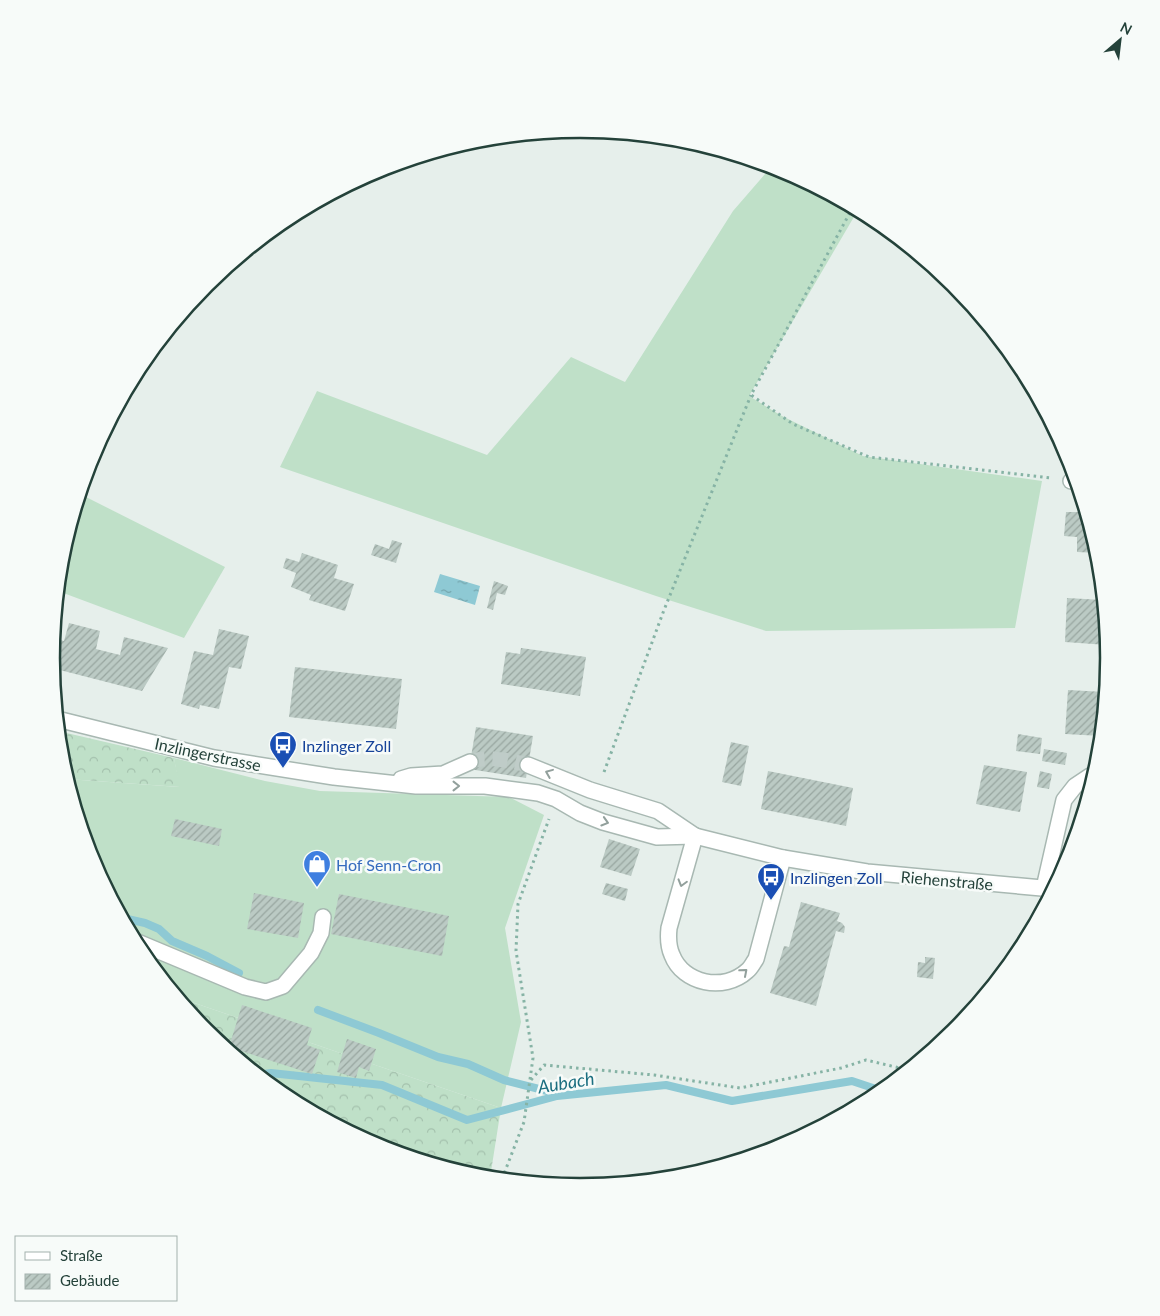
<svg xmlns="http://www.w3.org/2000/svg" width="1160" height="1316" viewBox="0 0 1160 1316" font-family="Lato,sans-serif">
  <defs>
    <pattern id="forest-crowns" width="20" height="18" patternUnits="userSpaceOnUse" patternTransform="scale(1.25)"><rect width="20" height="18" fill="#bfe0c8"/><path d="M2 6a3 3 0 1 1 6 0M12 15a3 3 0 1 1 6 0" fill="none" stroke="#a4c1ad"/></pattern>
    <pattern id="water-ripples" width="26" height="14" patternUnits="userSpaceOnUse" patternTransform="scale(1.25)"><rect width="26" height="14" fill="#8ec9d4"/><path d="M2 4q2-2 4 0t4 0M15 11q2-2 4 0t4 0" fill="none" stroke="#74a5ad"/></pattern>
    <pattern id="building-hatch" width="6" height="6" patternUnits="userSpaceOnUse" patternTransform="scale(1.25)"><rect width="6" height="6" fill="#bbcac4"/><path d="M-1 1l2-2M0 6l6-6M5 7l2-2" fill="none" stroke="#98a6a0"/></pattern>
  </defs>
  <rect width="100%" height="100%" fill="#e6efeb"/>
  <!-- grass -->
  <g fill="#bfe0c8">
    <path d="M 772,166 L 783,170 L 858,210 L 749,396 L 782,416 L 863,456 L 1042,481 L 1015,628 L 766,631 L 656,596 L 280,467 L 317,391 L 487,455 L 571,357 L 625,382 L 733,211 Z"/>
    <path d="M 80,494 L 225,567 L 184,638 L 58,591 L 61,555 Z"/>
    <path d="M 174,758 L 265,781 L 320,791 L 509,797 L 544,815 L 505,928 L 521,1022 L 501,1108 L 177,997 L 140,952 L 91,860 L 67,779 L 179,787 Z"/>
  </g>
  <!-- forest -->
  <g fill="url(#forest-crowns)">
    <path d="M 58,731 L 174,758 L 180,787 L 67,779 L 61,761 Z"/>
    <path d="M 177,997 L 501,1108 L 490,1178 L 477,1177 L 377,1146 L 286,1097 L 206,1032 Z"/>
  </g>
  <!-- water -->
  <path fill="url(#water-ripples)" d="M 440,574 L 480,586 L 475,605 L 434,592 Z"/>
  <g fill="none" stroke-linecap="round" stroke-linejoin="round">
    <!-- stream -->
    <g stroke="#8ec9d4" stroke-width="8">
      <path d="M 123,918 L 145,923 L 159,929 L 172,941 L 207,956 L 239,973"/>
      <path d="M 318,1010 L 379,1033 L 438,1057 L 468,1064 L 504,1080 L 559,1094"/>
      <path d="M 258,1075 L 271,1073 L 382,1085 L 467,1120 L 557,1096 L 666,1085 L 732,1101 L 852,1081 L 882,1091"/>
    </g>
  </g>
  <!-- building -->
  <g fill="url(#building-hatch)">
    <path d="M 1079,506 L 1084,507 L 1098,553 L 1077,552 L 1077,537 L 1064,536 L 1066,512 L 1078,512 Z"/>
    <path d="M 392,540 L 402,543 L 396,563 L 371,555 L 375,544 L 389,549 Z"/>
    <path d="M 302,553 L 338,565 L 334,578 L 354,584 L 345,611 L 309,600 L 311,595 L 291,587 L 296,573 L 283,568 L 286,558 L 299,562 Z"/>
    <path d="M 494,581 L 508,586 L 505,595 L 497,593 L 493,610 L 487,608 Z"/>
    <path d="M 1067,598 L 1103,600 L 1107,645 L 1065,642 Z"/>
    <path d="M 69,623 L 100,631 L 96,649 L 120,655 L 124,637 L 168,648 L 142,691 L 126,687 L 52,668 L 51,658 L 53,638 L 64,641 Z"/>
    <path d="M 219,629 L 249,636 L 241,669 L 229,667 L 219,709 L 200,705 L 199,709 L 181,704 L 194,651 L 213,655 Z"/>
    <path d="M 521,648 L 586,657 L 580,696 L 501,684 L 506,652 L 520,654 Z"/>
    <path d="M 295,667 L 402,679 L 396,729 L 289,717 Z"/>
    <path d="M 1068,690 L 1105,692 L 1101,736 L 1065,734 Z"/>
    <path d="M 476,727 L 533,736 L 526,778 L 469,769 Z"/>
    <path d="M 1018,734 L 1042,738 L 1040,754 L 1016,751 Z"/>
    <path d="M 731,742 L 749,746 L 741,786 L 722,782 Z"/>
    <path d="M 1044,749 L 1067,753 L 1065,765 L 1042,761 Z"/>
    <path d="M 984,765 L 1027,772 L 1020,812 L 976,804 Z"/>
    <path d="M 768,771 L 853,788 L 846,826 L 761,809 Z"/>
    <path d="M 1040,771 L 1052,774 L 1049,789 L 1037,787 Z"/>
    <path d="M 175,819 L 222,829 L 219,846 L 171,836 Z"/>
    <path d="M 609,839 L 640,849 L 631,876 L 600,867 Z"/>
    <path d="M 606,883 L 628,889 L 625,901 L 602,894 Z"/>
    <path d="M 254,893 L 304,903 L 298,938 L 247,929 Z"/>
    <path d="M 339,894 L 449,916 L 442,956 L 331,934 Z"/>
    <path d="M 801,902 L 840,913 L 837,921 L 842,923 L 845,927 L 844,933 L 836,931 L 816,1006 L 770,993 L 784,946 L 789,947 Z"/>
    <path d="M 925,957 L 935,958 L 933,979 L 917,977 L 918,962 L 925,963 Z"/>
    <path d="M 242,1005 L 312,1028 L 307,1045 L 320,1050 L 312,1074 L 229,1047 Z"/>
    <path d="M 347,1039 L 376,1049 L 369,1071 L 359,1067 L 356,1078 L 337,1072 Z"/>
  </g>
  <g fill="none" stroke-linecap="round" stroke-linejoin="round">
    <!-- minor-tunnel -->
    <path stroke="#bfccc8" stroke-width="15" stroke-dasharray="15 8" stroke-linecap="butt" d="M 470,762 C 486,755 511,761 528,765"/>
    <defs>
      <g id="minor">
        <path d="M 1071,481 L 1076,481"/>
        <path d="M 57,719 L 214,758 L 334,777 L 416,786 L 485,786 L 538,793 L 556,799 L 580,813 L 603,822 L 657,837 L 695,836 L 783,858 L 867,872 L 1053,889"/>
        <path d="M 528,765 L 590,790 L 658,811 L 695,836"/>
        <path d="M 401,779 L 411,776 L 443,774 L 470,762"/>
        <path d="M 695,836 L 669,928 C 668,937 668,946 672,955 C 683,984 724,992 747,971 C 751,968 753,963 756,959 L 783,858"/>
        <path d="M 1044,888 L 1064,800 L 1075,786 L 1090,776 L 1094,775"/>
        <path d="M 135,941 L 245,987 L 266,992 L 283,986 L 311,953 L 321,933 L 323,917"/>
      </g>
    </defs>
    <!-- minor casing -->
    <use href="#minor" stroke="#a8b8b2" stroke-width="18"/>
    <!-- path -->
    <g stroke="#86b3a5" stroke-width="3" stroke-dasharray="2.5 4" stroke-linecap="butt">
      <path d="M 853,207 L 751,395 L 793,424 L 869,457 L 1051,478"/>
      <path d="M 604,772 L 664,610 L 751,395"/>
      <path d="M 531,1080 L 544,1065 L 654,1075 L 740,1088 L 841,1068 L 866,1060 L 908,1070"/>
      <path d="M 502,1179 L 524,1122 L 533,1058 L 516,951 L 518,904 L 549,819"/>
    </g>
    <!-- minor -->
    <use href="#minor" stroke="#fff" stroke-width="15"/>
  </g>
  <!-- one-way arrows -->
  <defs><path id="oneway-chevron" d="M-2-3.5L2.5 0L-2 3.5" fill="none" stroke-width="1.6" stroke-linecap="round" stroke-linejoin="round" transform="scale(1.25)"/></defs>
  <g stroke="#92a09c">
    <use href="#oneway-chevron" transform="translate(549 773) rotate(-158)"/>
    <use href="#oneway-chevron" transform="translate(456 786)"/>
    <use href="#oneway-chevron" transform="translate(605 822) rotate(17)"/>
    <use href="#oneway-chevron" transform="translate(682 883) rotate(106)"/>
    <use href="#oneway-chevron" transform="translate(744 972) rotate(-41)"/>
  </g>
  <!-- icons -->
  <defs>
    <symbol id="bus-pin" viewBox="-11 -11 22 30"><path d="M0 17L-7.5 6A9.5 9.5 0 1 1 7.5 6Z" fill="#1a4fb4" stroke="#f7fbf9"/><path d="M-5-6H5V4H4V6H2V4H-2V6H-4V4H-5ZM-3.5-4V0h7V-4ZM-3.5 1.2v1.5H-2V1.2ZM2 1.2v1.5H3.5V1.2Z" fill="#fff"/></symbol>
    <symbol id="shop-pin" viewBox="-11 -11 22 30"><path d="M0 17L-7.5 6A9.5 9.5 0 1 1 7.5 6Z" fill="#3f7fe0" stroke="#f7fbf9"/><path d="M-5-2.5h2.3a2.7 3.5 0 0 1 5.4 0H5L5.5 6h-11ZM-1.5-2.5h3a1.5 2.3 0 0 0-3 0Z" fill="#fff"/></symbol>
  </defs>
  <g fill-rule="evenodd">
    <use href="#bus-pin" x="267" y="729" width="32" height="43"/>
    <use href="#shop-pin" x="301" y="848" width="32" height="43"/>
    <use href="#bus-pin" x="755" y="861" width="32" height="43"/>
  </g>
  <g text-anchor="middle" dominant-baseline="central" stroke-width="5" stroke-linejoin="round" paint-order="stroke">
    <!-- transit labels -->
    <g font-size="16" fill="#164399" stroke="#f7fbf9" text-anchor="start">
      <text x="302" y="745">Inzlinger Zoll</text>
      <text x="790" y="877">Inzlingen Zoll</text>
    </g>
    <!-- street labels -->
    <g font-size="16" fill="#24423a" stroke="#f7fbf9">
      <text transform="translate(208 754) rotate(12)">Inzlingerstrasse</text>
      <text transform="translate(947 880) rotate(5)">Riehenstraße</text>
    </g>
    <!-- shop labels -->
    <g font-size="16" fill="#366cbe" stroke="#f7fbf9" text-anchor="start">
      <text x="336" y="864">Hof Senn-Cron</text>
    </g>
    <!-- water labels -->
    <g font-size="18" font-style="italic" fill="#1c6f80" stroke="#f7fbf9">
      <text transform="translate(566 1082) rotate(-9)">Aubach</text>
    </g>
  </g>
  <!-- crop -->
  <path d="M0 0H1160V1316H0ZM60 658a520 520 0 1 1 1040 0a520 520 0 1 1-1040 0Z" fill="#f7fbf9" fill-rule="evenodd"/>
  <path fill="none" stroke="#24423a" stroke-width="2.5" d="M60 658a520 520 0 1 1 1040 0a520 520 0 1 1-1040 0Z"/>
  <!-- legend -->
  <rect x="15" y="1236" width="162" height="65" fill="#f7fbf9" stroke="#a3b1ad"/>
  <rect x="25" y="1252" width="25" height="8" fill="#ffffff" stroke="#a3b1ad"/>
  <text x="60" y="1261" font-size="15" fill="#24423a">Straße</text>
  <rect x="25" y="1274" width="25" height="15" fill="url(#building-hatch)" stroke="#a3b1ad"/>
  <text x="60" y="1286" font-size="15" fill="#24423a">Gebäude</text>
  <!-- north arrow -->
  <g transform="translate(1120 40) rotate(28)" stroke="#f7fbf9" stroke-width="4" paint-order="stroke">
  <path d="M0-4L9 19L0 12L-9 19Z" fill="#24423a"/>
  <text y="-8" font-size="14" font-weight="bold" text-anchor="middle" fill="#24423a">N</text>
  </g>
</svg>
